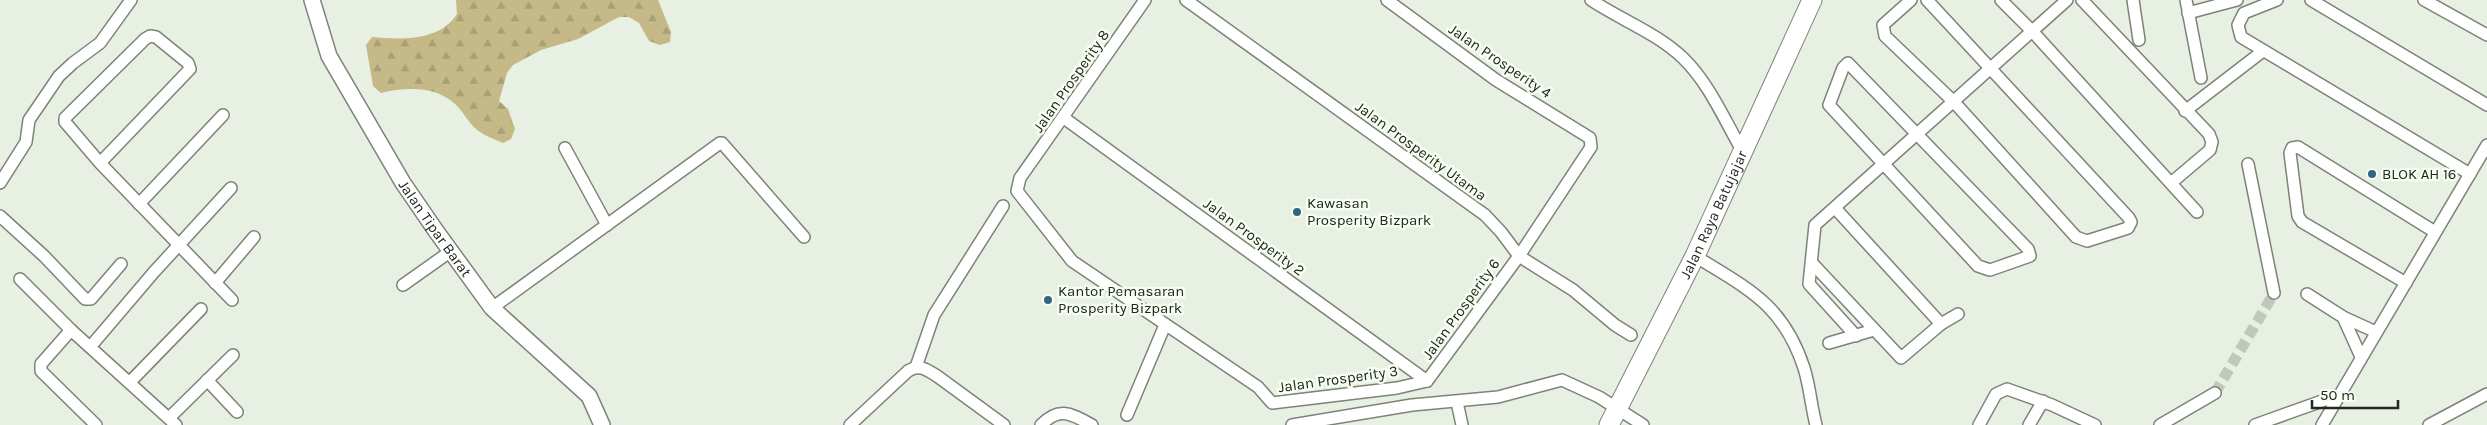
<svg xmlns="http://www.w3.org/2000/svg" width="2487" height="425" viewBox="0 0 2487 425" font-family="Karla,sans-serif">
  <defs>
    <pattern id="forest-firs" width="22" height="20" patternUnits="userSpaceOnUse" patternTransform="scale(1.25)"><rect width="22" height="20" fill="#c5b987"/><path d="M5 1l3.5 6h-7zM16 11l3.5 6h-7z" fill="#a99f74"/></pattern>
  </defs>
  <rect width="100%" height="100%" fill="#e7f0e3"/>
  <!-- forest -->
  <path fill="url(#forest-firs)" d="M 456,0 L 658,0 L 671,32 L 670,42 L 660,45 L 649,41 L 639,23 L 629,17 L 619,17 L 578,39 L 541,50 L 513,65 L 507,73 L 499,101 L 508,109 L 515,129 L 511,139 L 503,143 C 494,139 482,135 475,128 C 468,122 463,111 455,104 C 435,86 407,87 381,93 L 373,86 L 366,45 L 372,37 C 401,40 440,41 457,14 Z"/>
  <g fill="none" stroke-linecap="round" stroke-linejoin="round">
    <!-- minor-tunnel -->
    <path stroke="#c0c8bc" stroke-width="11" stroke-dasharray="11 5.5" stroke-linecap="butt" d="M 2215,393 L 2274,293"/>
    <defs>
      <g id="minor">
        <path d="M 1145,0 L 1020,178 L 1017,191 L 1072,261 L 1258,387 L 1272,403 L 1397,388 L 1427,381"/>
        <path d="M 1186,0 L 1485,215 L 1501,232 L 1519,256 L 1573,290 L 1615,325 L 1631,335"/>
        <path d="M 1387,0 L 1496,80 L 1590,138 L 1591,147 L 1519,256 L 1427,381"/>
        <path d="M 1591,0 C 1621,20 1657,33 1683,58 C 1709,83 1725,121 1743,152"/>
        <path d="M 1911,0 L 1883,25 L 1885,36 L 1954,102 L 2076,237 L 2087,241 L 2128,228 L 2131,222 L 2129,218 L 1927,0"/>
        <path d="M 2001,0 L 2032,31 L 2197,212"/>
        <path d="M 2082,0 L 2209,134 L 2212,142 L 2210,150 L 2171,183"/>
        <path d="M 2133,0 L 2139,40"/>
        <path d="M 2186,0 L 2201,78"/>
        <path d="M 2277,0 L 2244,13 L 2238,25 L 2241,37 L 2470,174"/>
        <path d="M 2311,0 L 2487,105"/>
        <path d="M 2424,0 L 2487,35"/>
        <path d="M 2188,13 L 2237,0"/>
        <path d="M 1848,63 L 2028,249 L 2030,256 L 1990,270 L 1978,266 L 1829,105 L 1843,68 Z"/>
        <path d="M 2185,111 L 2263,51"/>
        <path d="M 1064,118 L 1427,381"/>
        <path d="M 565,148 L 607,225"/>
        <path d="M 100,163 L 190,69 L 188,63 L 156,37 L 150,36 L 145,39 L 65,118 L 65,122 L 100,163 L 232,300"/>
        <path d="M 2248,164 L 2274,293"/>
        <path d="M 0,183 L 26,142 L 29,120 L 59,76 L 73,63 L 100,43 L 131,0"/>
        <path d="M 139,204 L 223,115"/>
        <path d="M 1835,208 L 1941,324"/>
        <path d="M 0,216 L 44,256 L 85,299 L 91,299 L 121,264"/>
        <path d="M 1695,256 C 1748,289 1783,304 1804,368 C 1810,387 1811,406 1816,425"/>
        <path d="M 1812,263 L 1901,358 L 1941,324 L 1958,314"/>
        <path d="M 20,279 L 71,330 L 176,425"/>
        <path d="M 215,283 L 254,237"/>
        <path d="M 2406,283 L 2302,222 L 2298,216 L 2290,153 L 2292,148 L 2298,147 L 2435,232"/>
        <path d="M 403,285 L 451,251"/>
        <path d="M 2307,294 L 2343,317 L 2376,332"/>
        <path d="M 492,308 L 720,143 L 722,143 L 804,237"/>
        <path d="M 2343,317 L 2361,357"/>
        <path d="M 71,330 L 41,364 L 41,371 L 96,425"/>
        <path d="M 1856,336 L 1809,284 L 1815,225 L 2067,0"/>
        <path d="M 1829,343 L 1874,330"/>
        <path d="M 91,346 L 154,272 L 231,188"/>
        <path d="M 916,367 L 934,315 L 1003,206"/>
        <path d="M 207,380 L 237,412"/>
        <path d="M 130,382 L 201,309"/>
        <path d="M 1457,402 L 1462,425"/>
        <path d="M 1127,415 L 1165,325"/>
        <path d="M 169,418 L 233,355"/>
        <path d="M 850,425 L 908,371 C 919,364 926,369 937,376 L 1004,425"/>
        <path d="M 1041,425 C 1060,406 1071,414 1092,425"/>
        <path d="M 1292,425 L 1412,405 L 1498,397 L 1562,380 L 1599,397 L 1643,425"/>
        <path d="M 1979,425 L 1996,394 L 2007,389 L 2052,405 L 2095,425"/>
        <path d="M 2029,425 L 2043,401"/>
        <path d="M 2160,425 L 2215,393"/>
        <path d="M 2255,425 L 2339,395"/>
        <path d="M 2322,425 L 2487,145"/>
        <path d="M 2429,425 L 2487,394"/>
      </g>
      <g id="tertiary">
        <path id="s1" d="M 312,0 L 329,56 L 403,183 L 436,231 L 492,308 L 589,396 L 602,425"/>
      </g>
      <g id="trunk">
        <path id="s2" d="M 1609,425 L 1695,256 L 1812,0"/>
      </g>
    </defs>
    <!-- minor casing -->
    <use href="#minor" stroke="#7c8378" stroke-width="14"/>
    <!-- tertiary casing -->
    <use href="#tertiary" stroke="#7c8378" stroke-width="18"/>
    <!-- trunk casing -->
    <use href="#trunk" stroke="#7c8378" stroke-width="21"/>
    <!-- minor -->
    <use href="#minor" stroke="#fff" stroke-width="11"/>
    <!-- tertiary -->
    <use href="#tertiary" stroke="#fff" stroke-width="15"/>
    <!-- trunk -->
    <use href="#trunk" stroke="#fff" stroke-width="19"/>
  </g>
  <!-- markers -->
  <g fill="#316682" stroke="#f5fef1" stroke-width="2">
    <circle cx="2372" cy="174" r="5"/>
    <circle cx="1297" cy="212" r="5"/>
    <circle cx="1048" cy="300" r="5"/>
  </g>
  <g text-anchor="middle" dominant-baseline="central" stroke-width="5" stroke-linejoin="round" paint-order="stroke">
    <!-- street labels -->
    <g font-size="15" fill="#232621" stroke="#f5fef1">
      <text transform="translate(1500 61) rotate(34)">Jalan Prosperity 4</text>
      <text transform="translate(1071 81) rotate(-55)">Jalan Prosperity 8</text>
      <text transform="translate(1421 151) rotate(36)">Jalan Prosperity Utama</text>
      <text stroke="none"><textPath href="#s2" startOffset="235">Jalan Raya Batujajar</textPath></text>
      <text stroke="none"><textPath href="#s1" startOffset="261">Jalan Tipar Barat</textPath></text>
      <text transform="translate(1254 237) rotate(36)">Jalan Prosperity 2</text>
      <text transform="translate(1461 309) rotate(-54)">Jalan Prosperity 6</text>
      <text transform="translate(1338 379) rotate(-8)">Jalan Prosperity 3</text>
    </g>
    <!-- poi labels -->
    <g font-size="15" fill="#232621" stroke="#f5fef1" text-anchor="start">
      <text x="2382" y="174">BLOK AH 16</text>
      <text x="1307" y="203">Kawasan<tspan x="1307" dy="17">Prosperity Bizpark</tspan></text>
      <text x="1058" y="291">Kantor Pemasaran<tspan x="1058" dy="17">Prosperity Bizpark</tspan></text>
    </g>
  </g>
  <!-- scale -->
  <path d="M2312 400v8h86v-8" fill="none" stroke="#232621" stroke-width="2.5"/>
  <text x="2320" y="400" font-size="15" fill="#232621" stroke="#f5fef1" stroke-width="4" paint-order="stroke">50 m</text>
</svg>
